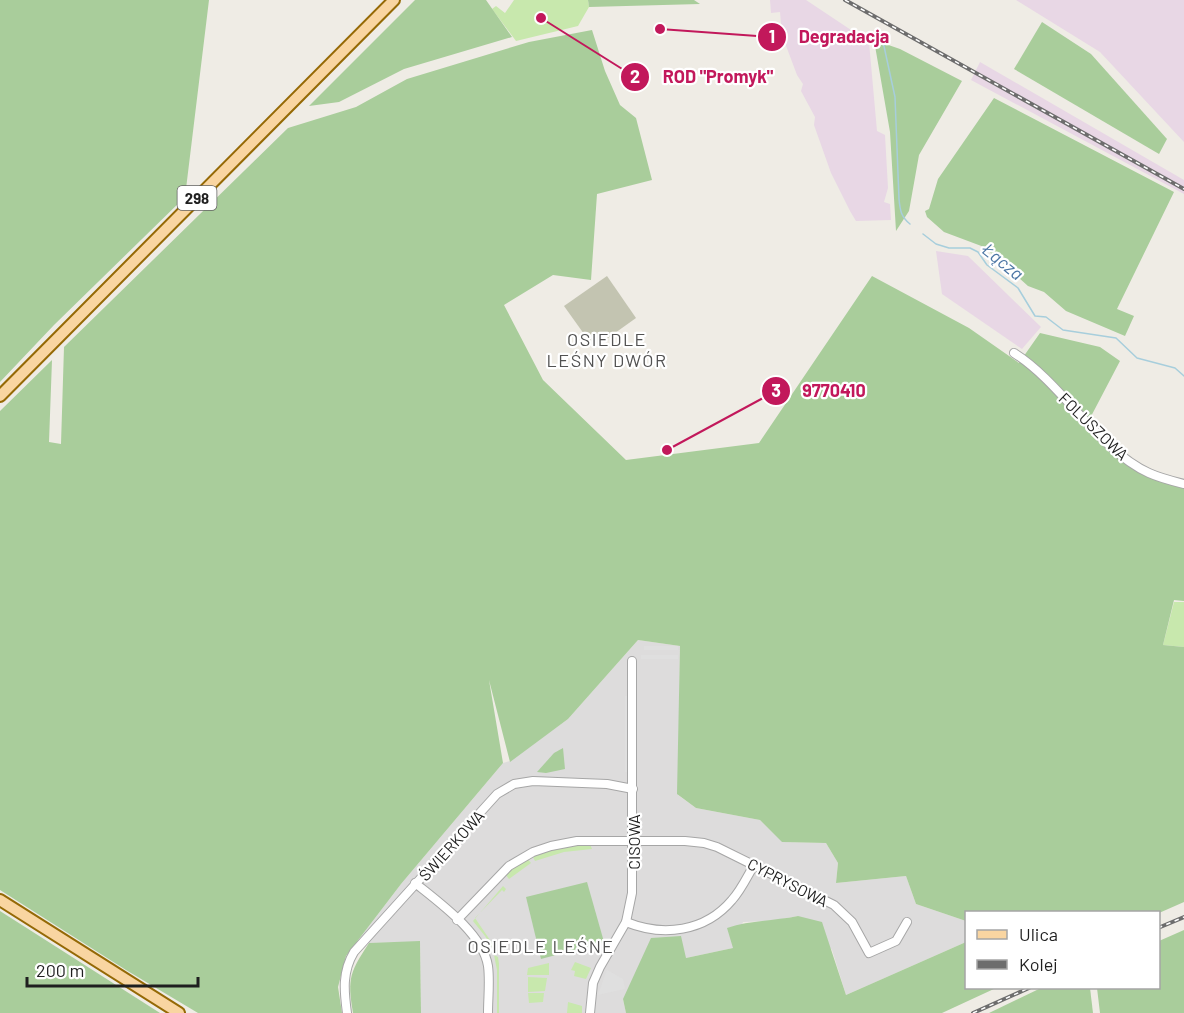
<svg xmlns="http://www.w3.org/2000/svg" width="1184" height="1013" viewBox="0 0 1184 1013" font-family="Barlow,sans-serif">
  <rect width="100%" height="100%" fill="#efece5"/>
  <!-- residential -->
  <path fill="#dddcdc" d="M 638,640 L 680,646 L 678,795 L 696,808 L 760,820 L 783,842 L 826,843 L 838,863 L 836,883 L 906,876 L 916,904 L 966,921 L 966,942 L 846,995 L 832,950 L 798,916 L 773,921 L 743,922 L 733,948 L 686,958 L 623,999 L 626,1013 L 421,1013 L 420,942 L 369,943 L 359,939 L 401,884 L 503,763 L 510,761 L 568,719 Z"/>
  <!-- industrial -->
  <g fill="#e8d7e5">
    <path d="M 770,0 L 806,0 L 869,42 L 877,131 L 885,135 L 888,188 L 884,202 L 890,204 L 891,220 L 856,221 L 850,211 L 831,173 L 814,125 L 815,117 L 801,91 L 803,84 L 797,75 L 782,35 L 780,12 L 771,13 Z"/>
    <path d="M 1016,0 L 1184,0 L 1184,142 L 1100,52 Z"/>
    <path d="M 980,62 L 1184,180 L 1184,194 L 971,80 Z"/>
    <path d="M 936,251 L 968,256 L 1041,327 L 1022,349 L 942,294 Z"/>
  </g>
  <!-- construction -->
  <path fill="#c3c4b1" d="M 607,276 L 636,318 L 594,348 L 564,306 Z"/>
  <!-- grass -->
  <g fill="#c8e8ad">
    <path d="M 514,0 L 588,0 L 589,7 L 578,26 L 516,41 L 492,9 L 496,6 L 505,13 Z"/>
    <path d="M 1174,602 L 1184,602 L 1184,647 L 1163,645 Z"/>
    <path d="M 590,844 L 592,849 L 564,852 L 535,861 L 533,857 L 534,855 L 567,845 Z"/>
    <path d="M 527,858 L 531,863 L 509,879 L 505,874 Z"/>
    <path d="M 503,886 L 506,889 L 504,892 L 502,890 L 475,918 L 494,946 L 493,949 L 485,936 L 473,921 Z"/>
    <path d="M 494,955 L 498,957 L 499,964 L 499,1013 L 497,1013 L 497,970 Z"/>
    <path d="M 575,962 L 591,968 L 586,979 L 574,976 L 575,971 L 571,970 Z"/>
    <path d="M 549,963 L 549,975 L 527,975 L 528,968 Z"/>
    <path d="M 528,977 L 547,978 L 545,991 L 528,992 Z"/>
    <path d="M 528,993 L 544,993 L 543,1002 L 529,1003 Z"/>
    <path d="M 568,1002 L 582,1006 L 582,1013 L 567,1013 Z"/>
  </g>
  <!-- forest -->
  <g fill="#a9cd9b">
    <path d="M 0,0 L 209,0 L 185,197 L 54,325 L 0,382 Z"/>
    <path d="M 415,0 L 486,0 L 512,37 L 404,69 L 339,102 L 309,106 Z"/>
    <path d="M 588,0 L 694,0 L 700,4 L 589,7 Z"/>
    <path d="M 1042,22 L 1091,54 L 1167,139 L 1159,154 L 1014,69 Z"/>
    <path d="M 592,30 L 605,71 L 620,105 L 636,118 L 652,180 L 597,194 L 591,280 L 553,275 L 504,305 L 543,380 L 626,460 L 759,443 L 872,276 L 969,328 L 1019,363 L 1040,333 L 1100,347 L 1120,361 L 1087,424 L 1116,452 L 1184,487 L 1184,601 L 1174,600 L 1163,645 L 1184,647 L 1184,902 L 1159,913 L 966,912 L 966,921 L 916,904 L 906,876 L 836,883 L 838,863 L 826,843 L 782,842 L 760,820 L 696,808 L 677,794 L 680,646 L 638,640 L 568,719 L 510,762 L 489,680 L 503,763 L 401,884 L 346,956 L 338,987 L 342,1013 L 198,1013 L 126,970 L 0,890 L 0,411 L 52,360 L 49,442 L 61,444 L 64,347 L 288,128 L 356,107 L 407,79 L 529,42 Z"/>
    <path d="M 874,40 L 900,49 L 962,81 L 919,155 L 909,211 L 896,231 L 890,132 Z"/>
    <path d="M 994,98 L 1174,192 L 1117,309 L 1134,316 L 1125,336 L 1066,311 L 1044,292 L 1028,286 L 984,247 L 944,232 L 927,217 L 925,211 L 929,209 L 938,179 Z"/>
    <path d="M 563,748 L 565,769 L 546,773 L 537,772 L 554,753 Z"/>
    <path d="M 587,882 L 604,942 L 541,959 L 526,897 Z"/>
    <path d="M 0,911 L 160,1013 L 0,1013 Z"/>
    <path d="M 798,916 L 822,922 L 846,995 L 966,942 L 966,988 L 996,988 L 942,1013 L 626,1013 L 623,999 L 651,938 L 681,936 L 686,958 L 733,948 L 727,928 C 750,920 774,921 798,916 Z"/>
    <path d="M 1184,930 L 1184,1013 L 1100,1013 L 1097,988 L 1158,988 L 1159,941 Z"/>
    <path d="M 420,941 L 421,1013 L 353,1013 C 347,978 350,972 369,943 Z"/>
    <path d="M 1041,988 L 1090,988 L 1093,1013 L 989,1013 Z"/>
  </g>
  <!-- parking -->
  <g fill="#dfdfdf">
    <rect x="644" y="646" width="34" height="4"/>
    <rect x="641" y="655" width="37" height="4"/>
    <path d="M 625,696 L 629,696 L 630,772 L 625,772 Z"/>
    <path d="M 607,970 L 623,979 L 625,989 L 598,995 Z"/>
  </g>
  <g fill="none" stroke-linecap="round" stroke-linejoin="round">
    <!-- stream -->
    <g stroke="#a7cedc" stroke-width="1.5">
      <path d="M 882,37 L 895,97 L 899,199 C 900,210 901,217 910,224"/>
      <path d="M 923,234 L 936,244 L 949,248 L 970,248 L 978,252 L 987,265 L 1018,288 L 1035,316 L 1046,317 L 1063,330 L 1116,338 L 1137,358 L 1175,368 L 1184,376"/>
    </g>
    <defs>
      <g id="minor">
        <path d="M 1014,353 C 1063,384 1097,449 1149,473 C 1160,478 1172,481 1184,484"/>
        <path d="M 415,883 C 440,903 483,934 488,966 C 490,981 488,998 488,1013"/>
        <path d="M 457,920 L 509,866 L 533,852 L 551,846 L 577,841 L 685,841 L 704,843 L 717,847 L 834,905 L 852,922 L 869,953 L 896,941 L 907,922"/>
        <path d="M 626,922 C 663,937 705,932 732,900 C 741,890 747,877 754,865"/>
        <path d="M 347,1013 C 344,991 342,972 354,952 L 497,794 L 514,784 L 533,781 L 607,784 L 633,789"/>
        <path d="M 590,1013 L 593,983 L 600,967 L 626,922 L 632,893 L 632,661"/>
      </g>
      <g id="major">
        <path d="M 0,396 L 394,0"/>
        <path d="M 0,900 L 179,1013"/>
      </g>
    </defs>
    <!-- minor casing -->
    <use href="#minor" stroke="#a6a6a6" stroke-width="10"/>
    <!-- major casing -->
    <use href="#major" stroke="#956905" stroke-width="14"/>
    <!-- minor -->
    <use href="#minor" stroke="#fff" stroke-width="8"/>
    <!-- major -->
    <use href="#major" stroke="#f9d5a1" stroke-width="10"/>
    <defs>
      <g id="rail">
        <path d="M 845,0 L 1184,189"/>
        <path d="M 1158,928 L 1184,917"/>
        <path d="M 973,1013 L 1029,988"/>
      </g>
    </defs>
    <!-- rail casing -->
    <use href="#rail" stroke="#6d6d6d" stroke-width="4"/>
    <!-- rail -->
    <use href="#rail" stroke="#fff" stroke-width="1.5" stroke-dasharray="4.5" stroke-linecap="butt"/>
  </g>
  <g text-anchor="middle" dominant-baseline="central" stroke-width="4.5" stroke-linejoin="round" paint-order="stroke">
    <!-- shield labels -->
    <rect fill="#fff" stroke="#626262" stroke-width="1.5" x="177.5" y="186" width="39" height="24" rx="4.5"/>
    <g font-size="15" font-weight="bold" fill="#1f1f1f">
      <text x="197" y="198">298</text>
    </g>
    <!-- street labels -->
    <g font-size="16" fill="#1f1f1f" stroke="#fff">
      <text transform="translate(1094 426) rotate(44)">FOLUSZOWA</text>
      <text transform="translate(633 842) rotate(-90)">CISOWA</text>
      <text transform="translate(451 845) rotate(-48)">ŚWIERKOWA</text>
      <text transform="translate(788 882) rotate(27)">CYPRYSOWA</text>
    </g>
    <!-- water labels -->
    <g font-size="18" font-style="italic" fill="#4b75a4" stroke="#fff">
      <text transform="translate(1003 261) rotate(39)">Łącza</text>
    </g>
    <!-- neighbourhood labels -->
    <g font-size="18" letter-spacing="1.5" fill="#525252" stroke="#fff">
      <text x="607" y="339">OSIEDLE<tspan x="607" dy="21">LEŚNY DWÓR</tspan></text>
      <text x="541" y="946">OSIEDLE LEŚNE</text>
    </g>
  </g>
  <!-- callouts -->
  <path fill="none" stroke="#c2185b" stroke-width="2" d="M660 29L772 37M541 18L635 77M667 450L776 391"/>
  <g fill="#c2185b" stroke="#fff" stroke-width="2">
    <circle cx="660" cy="29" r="6"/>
    <circle cx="541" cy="18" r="6"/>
    <circle cx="667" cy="450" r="6"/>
    <circle cx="772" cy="37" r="15"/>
    <circle cx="635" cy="77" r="15"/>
    <circle cx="776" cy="391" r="15"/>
  </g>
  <g font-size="18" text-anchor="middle" font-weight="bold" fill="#fff">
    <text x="772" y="43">1</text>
    <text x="635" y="83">2</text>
    <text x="776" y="397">3</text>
  </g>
  <g font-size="18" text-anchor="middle" font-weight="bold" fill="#c2185b" stroke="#fff" stroke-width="4.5" stroke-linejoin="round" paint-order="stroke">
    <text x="844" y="43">Degradacja</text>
    <text x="718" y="83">ROD "Promyk"</text>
    <text x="834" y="397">9770410</text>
  </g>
  <!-- legend -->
  <rect x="965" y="911" width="195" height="78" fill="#ffffff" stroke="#a5a5a5" stroke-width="1.5"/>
  <rect x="977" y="930" width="30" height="9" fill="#f9d5a1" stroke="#a5a5a5" stroke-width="1.5"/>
  <text x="1019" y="941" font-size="18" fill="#1f1f1f">Ulica</text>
  <rect x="977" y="960" width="30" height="9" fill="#6d6d6d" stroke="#a5a5a5" stroke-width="1.5"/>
  <text x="1019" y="971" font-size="18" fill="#1f1f1f">Kolej</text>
  <!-- scale -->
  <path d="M27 977v9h171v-9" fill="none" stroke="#1f1f1f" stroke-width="3"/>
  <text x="36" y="977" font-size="18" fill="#1f1f1f" stroke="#ffffff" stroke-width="4.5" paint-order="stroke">200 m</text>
</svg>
